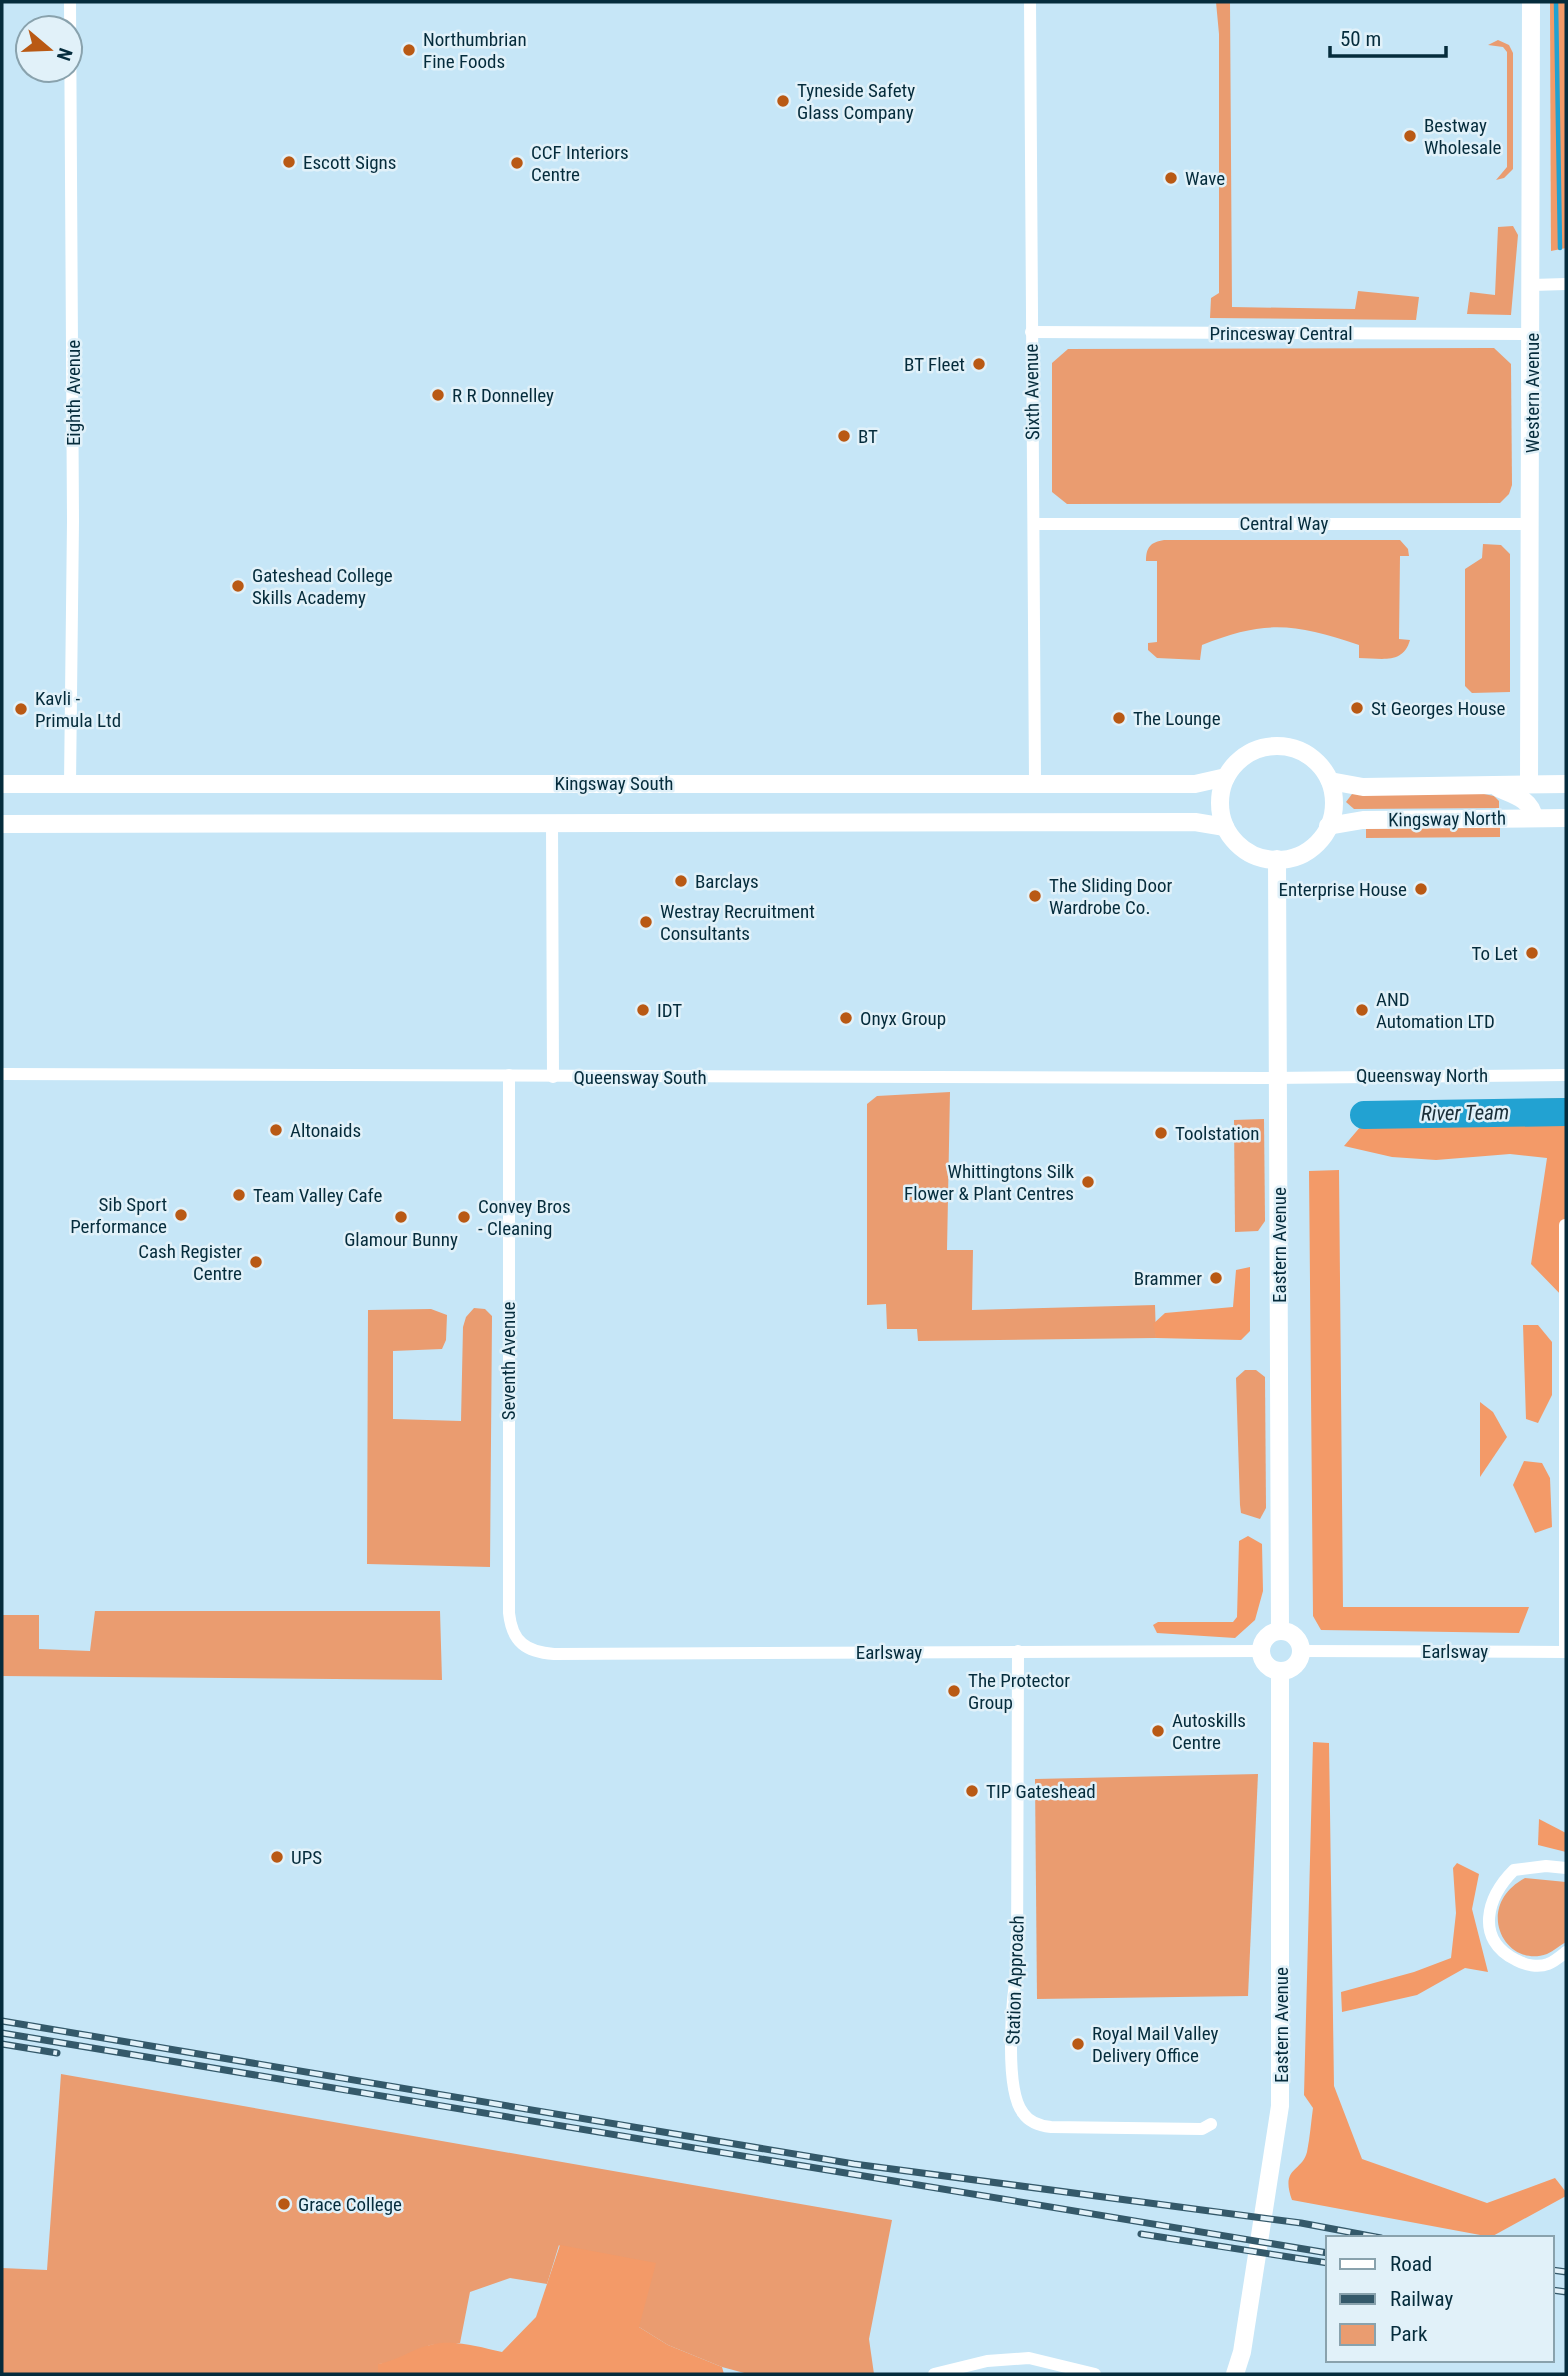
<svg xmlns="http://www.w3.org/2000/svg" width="1568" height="2376" viewBox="0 0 1568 2376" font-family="'Roboto Condensed',sans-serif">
  <rect width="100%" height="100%" fill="#c6e6f7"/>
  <!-- green -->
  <g fill="#ea9c70">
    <path d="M 1216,2 L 1230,2 L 1232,307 L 1355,309 L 1358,291 L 1419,297 L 1416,320 L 1210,318 L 1211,298 L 1219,293 L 1219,34 Z"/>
    <path d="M 1498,40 L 1509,45 L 1513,53 L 1513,169 L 1504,178 L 1496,180 L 1507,167 L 1507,52 L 1503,47 L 1488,45 Z"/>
    <path d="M 1513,226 L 1518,235 L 1511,315 L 1467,314 L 1470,292 L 1495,295 L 1498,227 Z"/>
    <path d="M 1494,348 L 1511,364 L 1512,485 L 1509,494 L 1500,503 L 1067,504 L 1052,492 L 1052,363 L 1068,349 Z"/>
    <path d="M 1164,540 L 1400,540 L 1408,549 L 1409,556 L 1400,556 L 1399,639 L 1410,640 C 1403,665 1381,658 1359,658 L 1359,645 C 1296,624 1266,619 1202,645 L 1200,660 L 1157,658 L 1148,650 L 1148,643 L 1157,642 L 1157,561 L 1146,561 C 1146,547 1151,542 1164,540 Z"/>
    <path d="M 1483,544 L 1501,545 L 1510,554 L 1510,692 L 1472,693 L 1465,686 L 1465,569 L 1482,558 Z"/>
    <path d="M 1352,794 L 1484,794 L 1494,796 L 1499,801 L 1499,808 L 1354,809 L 1346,802 Z"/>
    <path d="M 1500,827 L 1500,837 L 1366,838 L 1366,829 Z"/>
    <path d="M 950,1092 L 947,1250 L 973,1250 L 972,1310 L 1155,1305 L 1156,1338 L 918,1341 L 917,1329 L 887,1329 L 886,1304 L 867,1305 L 867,1104 L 877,1096 Z"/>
    <path d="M 1264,1119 L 1265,1221 L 1258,1231 L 1235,1232 L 1234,1120 Z"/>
    <path d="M 474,1308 L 485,1309 L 492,1316 L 490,1567 L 367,1564 L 368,1310 L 431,1309 L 447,1315 L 446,1340 L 442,1349 L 393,1351 L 393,1419 L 461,1421 L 463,1327 L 466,1317 Z"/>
    <path d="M 1245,1370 L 1256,1370 L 1265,1377 L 1266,1508 L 1260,1519 L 1241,1513 L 1240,1505 L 1236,1378 Z"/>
    <path d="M 95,1611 L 440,1611 L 442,1680 L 2,1676 L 2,1615 L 39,1615 L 39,1649 L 90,1651 Z"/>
    <path d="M 1258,1774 L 1248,1996 L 1037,1999 L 1035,1779 Z"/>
    <path d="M 1525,1878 L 1566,1882 L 1566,1942 C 1560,1945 1554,1951 1547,1954 C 1504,1969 1473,1906 1525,1878 Z"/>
    <path d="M 61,2074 L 892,2220 L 869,2339 L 874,2374 L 748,2374 L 722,2367 L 668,2345 L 639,2327 L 559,2245 L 547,2284 L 510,2278 L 470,2292 L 460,2343 L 430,2345 L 394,2362 L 379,2364 L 379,2374 L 2,2374 L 2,2268 L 47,2270 Z"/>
  </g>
  <!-- forest -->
  <g fill="#f39a68">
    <path d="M 1550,2 L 1566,2 L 1566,248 L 1551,251 Z"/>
    <path d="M 1566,1098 L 1566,1300 L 1531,1264 L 1547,1158 L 1510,1154 L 1436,1160 L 1392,1157 L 1344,1146 L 1361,1126 L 1428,1103 Z"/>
    <path d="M 1339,1170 L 1343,1607 L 1529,1607 L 1519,1633 L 1321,1630 L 1313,1616 L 1309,1171 Z"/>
    <path d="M 1250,1267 L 1250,1331 L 1241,1340 L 1156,1338 L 1153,1324 L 1165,1313 L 1233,1307 L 1236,1270 Z"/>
    <path d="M 1523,1325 L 1538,1325 L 1552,1342 L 1552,1395 L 1538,1423 L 1526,1419 Z"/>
    <path d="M 1480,1402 L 1493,1412 L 1507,1437 L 1480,1477 Z"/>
    <path d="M 1524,1461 L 1542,1463 L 1550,1478 L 1552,1527 L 1535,1533 L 1513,1485 Z"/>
    <path d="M 1248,1536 L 1262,1544 L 1263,1591 L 1255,1620 L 1235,1638 L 1157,1633 L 1153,1625 L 1158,1622 L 1233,1622 L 1237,1617 L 1239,1541 Z"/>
    <path d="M 1313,1742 L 1329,1743 L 1334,2086 L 1362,2159 L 1487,2203 L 1555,2178 L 1566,2192 L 1566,2196 L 1491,2237 L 1292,2200 C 1280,2167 1302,2172 1307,2152 C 1310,2137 1311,2122 1313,2108 L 1304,2095 Z"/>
    <path d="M 1539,1819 L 1566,1833 L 1566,1852 L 1538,1845 Z"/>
    <path d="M 1457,1863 L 1479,1874 L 1472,1909 L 1488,1972 L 1465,1968 L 1417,1995 L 1342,2012 L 1341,1992 L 1414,1972 L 1451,1958 L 1456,1913 L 1453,1868 Z"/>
    <path d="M 560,2245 L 656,2263 L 639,2327 L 668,2345 L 722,2367 L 724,2374 L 378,2373 L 378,2364 C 397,2361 412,2349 430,2345 C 455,2339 478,2347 502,2352 L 536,2317 Z"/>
  </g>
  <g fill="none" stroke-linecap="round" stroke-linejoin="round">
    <!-- stream -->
    <path stroke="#22a2d2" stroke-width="4.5" d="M 1556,2 L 1560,248"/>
    <!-- river -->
    <path stroke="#22a2d2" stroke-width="28" d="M 1364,1115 L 1566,1112"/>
    <!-- street -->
    <g stroke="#fff" stroke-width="12">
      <path d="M 1030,2 L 1035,782"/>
      <path d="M 1532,285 L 1566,284"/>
      <path d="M 1031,332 L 1532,334"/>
      <path d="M 1035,524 L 1532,524"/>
      <path d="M 70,784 L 73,521 L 70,2"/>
      <path d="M 552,823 L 553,1077"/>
      <path d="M 2,1074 L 1265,1078 L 1566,1075"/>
      <path d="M 509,1075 L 509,1613 C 512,1642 526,1652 554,1654 L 1260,1651"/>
      <path d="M 1565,1225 L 1565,1652"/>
      <path d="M 1018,1651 L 1017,1969 C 1012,1998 1004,2089 1023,2113 C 1029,2122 1041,2126 1051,2127 L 1202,2129 L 1211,2124"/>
      <path d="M 1301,1651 L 1566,1652"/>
      <path d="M 1566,1868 L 1546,1866 L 1514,1870 C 1487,1897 1474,1939 1516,1960 C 1525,1965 1538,1968 1548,1964 C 1554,1962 1561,1956 1566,1952"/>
      <path d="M 934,2374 L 987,2361 L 1029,2358 L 1095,2374"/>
    </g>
    <!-- secondary -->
    <g stroke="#fff" stroke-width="18">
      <circle cx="1277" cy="803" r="57"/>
      <path d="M 1330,781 L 1363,787 L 1566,784"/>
      <path d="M 2,784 L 1195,784 L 1226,777"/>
      <path d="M 1529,784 L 1531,2"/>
      <path d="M 1498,788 C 1514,795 1531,799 1534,818"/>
      <path d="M 2,824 L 1195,822 L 1225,827"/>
      <path d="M 1328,826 L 1363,820 L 1566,818"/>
      <path d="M 1277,859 L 1280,1631"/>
      <circle cx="1281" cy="1651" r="20"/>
      <path d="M 1235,2374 L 1242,2352 L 1280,2106 L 1280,1672"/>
    </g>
    <defs>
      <g id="rail">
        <path d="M 2,2021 L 854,2164 L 1301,2223 L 1381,2238"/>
        <path d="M 2,2033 L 1328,2253"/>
        <path d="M 2,2044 L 57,2053"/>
        <path d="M 1141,2234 L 1328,2263"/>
        <path d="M 1552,2270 L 1566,2272"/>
        <path d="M 1552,2290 L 1566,2292"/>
      </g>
    </defs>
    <!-- rail casing -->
    <use href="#rail" stroke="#34596a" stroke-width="7"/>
    <!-- rail -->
    <use href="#rail" stroke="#e1f1f9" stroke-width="4.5" stroke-dasharray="13" stroke-linecap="butt"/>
  </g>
  <!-- markers -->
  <g fill="#b95914" stroke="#e1f1f9" stroke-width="2.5">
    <circle cx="409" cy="50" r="7"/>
    <circle cx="783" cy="101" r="7"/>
    <circle cx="1410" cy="136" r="7"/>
    <circle cx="289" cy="162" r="7"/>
    <circle cx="517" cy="163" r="7"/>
    <circle cx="1171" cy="178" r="7"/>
    <circle cx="979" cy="364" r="7"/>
    <circle cx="438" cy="395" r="7"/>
    <circle cx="844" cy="436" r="7"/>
    <circle cx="238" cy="586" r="7"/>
    <circle cx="1357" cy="708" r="7"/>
    <circle cx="21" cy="709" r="7"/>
    <circle cx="1119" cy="718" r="7"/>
    <circle cx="681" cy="881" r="7"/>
    <circle cx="1421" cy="889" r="7"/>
    <circle cx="1035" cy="896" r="7"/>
    <circle cx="646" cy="922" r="7"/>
    <circle cx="1532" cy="953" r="7"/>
    <circle cx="643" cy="1010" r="7"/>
    <circle cx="1362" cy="1010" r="7"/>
    <circle cx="846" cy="1018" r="7"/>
    <circle cx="276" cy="1130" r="7"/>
    <circle cx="1161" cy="1133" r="7"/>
    <circle cx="1088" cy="1182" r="7"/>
    <circle cx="239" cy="1195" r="7"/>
    <circle cx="181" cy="1215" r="7"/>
    <circle cx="401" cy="1217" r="7"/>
    <circle cx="464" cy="1217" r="7"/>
    <circle cx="256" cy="1262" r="7"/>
    <circle cx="1216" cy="1278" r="7"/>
    <circle cx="954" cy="1691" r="7"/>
    <circle cx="1158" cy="1731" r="7"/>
    <circle cx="972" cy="1791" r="7"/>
    <circle cx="277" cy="1857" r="7"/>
    <circle cx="1078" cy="2044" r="7"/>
    <circle cx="284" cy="2204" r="7"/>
  </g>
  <g text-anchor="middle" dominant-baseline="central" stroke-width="5" stroke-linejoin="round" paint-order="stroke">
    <!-- poi labels -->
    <g font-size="19" fill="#052c3c" stroke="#e1f1f9" text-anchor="start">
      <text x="423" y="39">Northumbrian<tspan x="423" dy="22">Fine Foods</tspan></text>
      <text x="797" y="90">Tyneside Safety<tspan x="797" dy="22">Glass Company</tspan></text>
      <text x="1424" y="125">Bestway<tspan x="1424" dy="22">Wholesale</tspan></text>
      <text x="531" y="152">CCF Interiors<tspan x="531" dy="22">Centre</tspan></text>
      <text x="303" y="162">Escott Signs</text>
      <text x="1185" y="178">Wave</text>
      <text x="965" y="364" text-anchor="end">BT Fleet</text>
      <text x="452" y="395">R R Donnelley</text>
      <text x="858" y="436">BT</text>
      <text x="252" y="575">Gateshead College<tspan x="252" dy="22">Skills Academy</tspan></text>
      <text x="35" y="698">Kavli -<tspan x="35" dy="22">Primula Ltd</tspan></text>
      <text x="1371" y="708">St Georges House</text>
      <text x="1133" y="718">The Lounge</text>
      <text x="695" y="881">Barclays</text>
      <text x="1049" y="885">The Sliding Door<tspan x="1049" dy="22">Wardrobe Co.</tspan></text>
      <text x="1407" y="889" text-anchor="end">Enterprise House</text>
      <text x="660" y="911">Westray Recruitment<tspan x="660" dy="22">Consultants</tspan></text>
      <text x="1518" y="953" text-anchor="end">To Let</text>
      <text x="1376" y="999">AND<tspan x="1376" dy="22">Automation LTD</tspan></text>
      <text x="657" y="1010">IDT</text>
      <text x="860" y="1018">Onyx Group</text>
      <text x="290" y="1130">Altonaids</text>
      <text x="1175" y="1133">Toolstation</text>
      <text x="1074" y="1171" text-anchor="end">Whittingtons Silk<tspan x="1074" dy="22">Flower &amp; Plant Centres</tspan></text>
      <text x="253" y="1195">Team Valley Cafe</text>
      <text x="167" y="1204" text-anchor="end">Sib Sport<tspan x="167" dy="22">Performance</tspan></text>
      <text x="478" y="1206">Convey Bros<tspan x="478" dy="22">- Cleaning</tspan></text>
      <text x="401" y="1239" text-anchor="middle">Glamour Bunny</text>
      <text x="242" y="1251" text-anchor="end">Cash Register<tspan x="242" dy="22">Centre</tspan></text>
      <text x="1202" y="1278" text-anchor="end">Brammer</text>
      <text x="968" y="1680">The Protector<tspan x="968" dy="22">Group</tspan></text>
      <text x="1172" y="1720">Autoskills<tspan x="1172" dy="22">Centre</tspan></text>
      <text x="986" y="1791">TIP Gateshead</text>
      <text x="291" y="1857">UPS</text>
      <text x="1092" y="2033">Royal Mail Valley<tspan x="1092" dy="22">Delivery Office</tspan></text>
      <text x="298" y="2204">Grace College</text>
    </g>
    <!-- street labels -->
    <g font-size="19" fill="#052c3c" stroke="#e1f1f9">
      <text x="1281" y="333">Princesway Central</text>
      <text transform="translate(1032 392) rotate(-91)">Sixth Avenue</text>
      <text transform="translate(73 393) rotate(-90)">Eighth Avenue</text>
      <text transform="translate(1532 393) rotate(-90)">Western Avenue</text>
      <text x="1284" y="523">Central Way</text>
      <text x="614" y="783">Kingsway South</text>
      <text transform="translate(1447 819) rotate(-1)">Kingsway North</text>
      <text x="1422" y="1075">Queensway North</text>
      <text x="640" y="1077">Queensway South</text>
      <text transform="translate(1279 1245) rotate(-90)">Eastern Avenue</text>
      <text transform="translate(508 1361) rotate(-90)">Seventh Avenue</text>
      <text x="1455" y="1651">Earlsway</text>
      <text x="889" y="1652">Earlsway</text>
      <text transform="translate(1015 1980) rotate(-88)">Station Approach</text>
      <text transform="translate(1281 2025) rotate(-90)">Eastern Avenue</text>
    </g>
    <!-- water labels -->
    <g font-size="21" font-style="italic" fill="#1b2f39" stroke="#e1f1f9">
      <text transform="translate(1465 1113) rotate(-1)">River Team</text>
    </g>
  </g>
  <!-- border -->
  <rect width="1568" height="2376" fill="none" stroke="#052c3c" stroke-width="7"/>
  <!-- legend -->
  <rect x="1326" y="2236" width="228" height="126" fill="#e1f1f9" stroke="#89a2ad" stroke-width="2"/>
  <rect x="1340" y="2259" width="35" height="10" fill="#ffffff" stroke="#89a2ad" stroke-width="2"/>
  <text x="1390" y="2271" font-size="21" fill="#052c3c">Road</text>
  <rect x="1340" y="2294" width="35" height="10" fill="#34596a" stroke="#89a2ad" stroke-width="2"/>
  <text x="1390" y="2306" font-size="21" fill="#052c3c">Railway</text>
  <rect x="1340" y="2324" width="35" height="21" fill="#ea9c70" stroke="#89a2ad" stroke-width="2"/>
  <text x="1390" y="2341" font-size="21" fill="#052c3c">Park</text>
  <!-- north arrow -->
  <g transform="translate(49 49) rotate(109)"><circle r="33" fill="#e1f1f9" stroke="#89a2ad" stroke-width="2"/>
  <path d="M0-5L12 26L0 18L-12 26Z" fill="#b95914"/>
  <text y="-10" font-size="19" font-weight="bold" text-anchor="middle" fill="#052c3c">N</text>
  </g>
  <!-- scale -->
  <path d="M1330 46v10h116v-10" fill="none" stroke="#052c3c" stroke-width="3.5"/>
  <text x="1340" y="46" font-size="21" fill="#052c3c" stroke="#e1f1f9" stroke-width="5" paint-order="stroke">50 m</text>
</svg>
